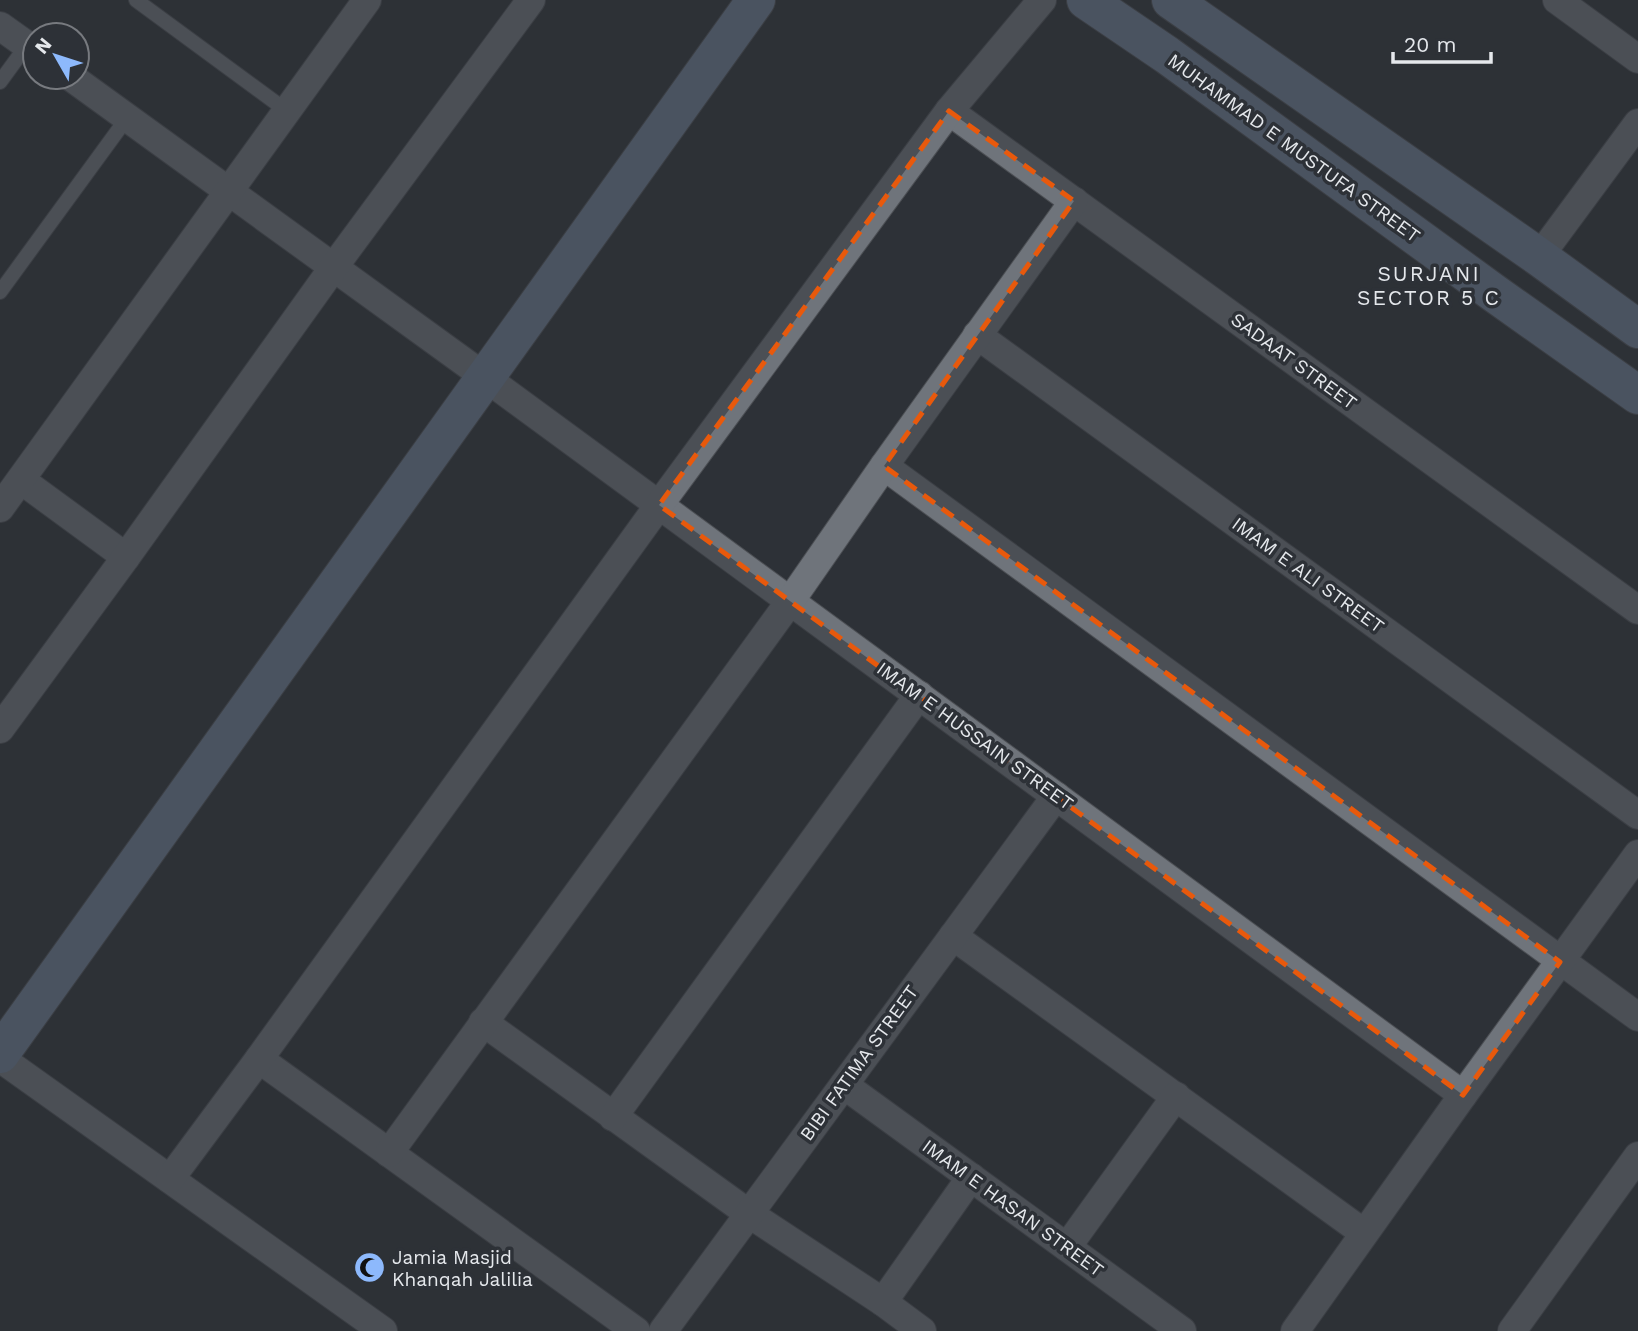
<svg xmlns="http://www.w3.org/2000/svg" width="1638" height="1331" viewBox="0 0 1638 1331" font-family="'Work Sans',sans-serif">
  <rect width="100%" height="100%" fill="#2d3137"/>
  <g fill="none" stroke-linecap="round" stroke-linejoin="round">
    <defs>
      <g id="lane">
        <path d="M 136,0 L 287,111"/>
        <path d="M 0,82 L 27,45"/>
        <path d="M 0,292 L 127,118"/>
      </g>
      <g id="street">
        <path d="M 1557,0 L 1638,59"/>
        <path d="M 0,26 L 35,51"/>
        <path d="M 71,77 L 485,377"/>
        <path d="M 949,111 L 1638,610"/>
        <path d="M 1539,257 L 1638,123"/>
        <path d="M 977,335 L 1638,815"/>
        <path d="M 486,378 L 1463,1095"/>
        <path d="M 884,466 L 1638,1017"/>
        <path d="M 21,480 L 126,557"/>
        <path d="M 0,508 L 367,0"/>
        <path d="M 0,729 L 126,557 L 333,268 L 531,0"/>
        <path d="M 953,936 L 1364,1233"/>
        <path d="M 483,1022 L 748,1213 L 883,1302 L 922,1331"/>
        <path d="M 0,1058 L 383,1331"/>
        <path d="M 259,1059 L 636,1331"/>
        <path d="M 844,1085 L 1182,1331"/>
        <path d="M 613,1117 L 919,695"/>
        <path d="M 389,1153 L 791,600 L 884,466 L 1074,201"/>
        <path d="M 170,1179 L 259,1059 L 659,505 L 949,111 L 1042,0"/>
        <path d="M 1067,1247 L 1176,1096"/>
        <path d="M 883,1302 L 971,1177"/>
        <path d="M 663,1331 L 1056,796"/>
        <path d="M 1295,1331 L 1463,1095 L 1638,854"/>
        <path d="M 1512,1331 L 1638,1156"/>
      </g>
      <g id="secondary">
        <path d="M 1086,0 L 1167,55 L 1494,293 L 1638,395"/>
        <path d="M 1171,0 L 1539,257 L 1638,329"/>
        <path d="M 0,1054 L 756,0"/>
      </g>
    </defs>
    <!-- lane casing -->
    <use href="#lane" stroke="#4c4f54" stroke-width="16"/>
    <!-- street casing -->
    <use href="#street" stroke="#4c4f54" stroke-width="30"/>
    <!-- secondary casing -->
    <use href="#secondary" stroke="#4c4f54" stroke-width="40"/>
    <!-- lane -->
    <use href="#lane" stroke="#6f747b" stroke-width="14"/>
    <!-- street -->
    <use href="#street" stroke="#6f747b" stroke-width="28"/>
    <!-- secondary -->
    <use href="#secondary" stroke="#6d7c93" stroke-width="38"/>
  </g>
  <!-- marked area -->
  <path d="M0 0H1638V1331H0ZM 949,111 L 1074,201 L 884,466 L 1560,962 L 1463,1095 L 659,505 Z" fill="#2d3137" fill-opacity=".55" fill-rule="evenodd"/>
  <path fill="none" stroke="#e8590c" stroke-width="5" stroke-dasharray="14 9" stroke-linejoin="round" d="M 949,111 L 1074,201 L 884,466 L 1560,962 L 1463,1095 L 659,505 Z"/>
  <!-- icons -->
  <defs>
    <symbol id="mosque-disc" viewBox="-11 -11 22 22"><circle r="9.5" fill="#8db9fc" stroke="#2d3137"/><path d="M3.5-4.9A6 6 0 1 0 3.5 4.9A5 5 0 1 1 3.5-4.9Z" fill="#111"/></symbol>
  </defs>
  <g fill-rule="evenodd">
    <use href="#mosque-disc" x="352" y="1250" width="35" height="35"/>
  </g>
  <g text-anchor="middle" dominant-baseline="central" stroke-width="7" stroke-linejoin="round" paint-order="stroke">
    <!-- street labels -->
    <g font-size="19" fill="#e5e8ec" stroke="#2d3137">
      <text transform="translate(1294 148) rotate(36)">MUHAMMAD E MUSTUFA STREET</text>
      <text transform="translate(1294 361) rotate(36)">SADAAT STREET</text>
      <text transform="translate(1308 575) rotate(36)">IMAM E ALI STREET</text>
      <text transform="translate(975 736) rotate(36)">IMAM E HUSSAIN STREET</text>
      <text transform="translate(859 1063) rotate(-54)">BIBI FATIMA STREET</text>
      <text transform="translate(1013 1208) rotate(36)">IMAM E HASAN STREET</text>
    </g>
    <!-- poi labels -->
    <g font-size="19" fill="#e5e8ec" stroke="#2d3137" text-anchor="start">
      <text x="392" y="1257">Jamia Masjid<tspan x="392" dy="22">Khanqah Jalilia</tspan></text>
    </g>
    <!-- neighbourhood labels -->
    <g font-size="21" letter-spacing="2" fill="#e5e8ec" stroke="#2d3137">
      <text x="1429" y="273">SURJANI<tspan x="1429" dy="24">SECTOR 5 C</tspan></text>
    </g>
  </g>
  <!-- north arrow -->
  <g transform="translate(56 56) rotate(309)"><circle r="33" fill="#2d3137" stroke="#777a7f" stroke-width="2"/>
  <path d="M0-5L12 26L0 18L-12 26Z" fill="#8db9fc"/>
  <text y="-10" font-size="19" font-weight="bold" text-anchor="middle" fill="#e5e8ec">N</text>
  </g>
  <!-- scale -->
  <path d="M1393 52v10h98v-10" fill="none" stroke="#e5e8ec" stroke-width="3.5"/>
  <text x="1404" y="52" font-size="21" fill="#e5e8ec" stroke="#2d3137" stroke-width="5" paint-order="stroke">20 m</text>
</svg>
